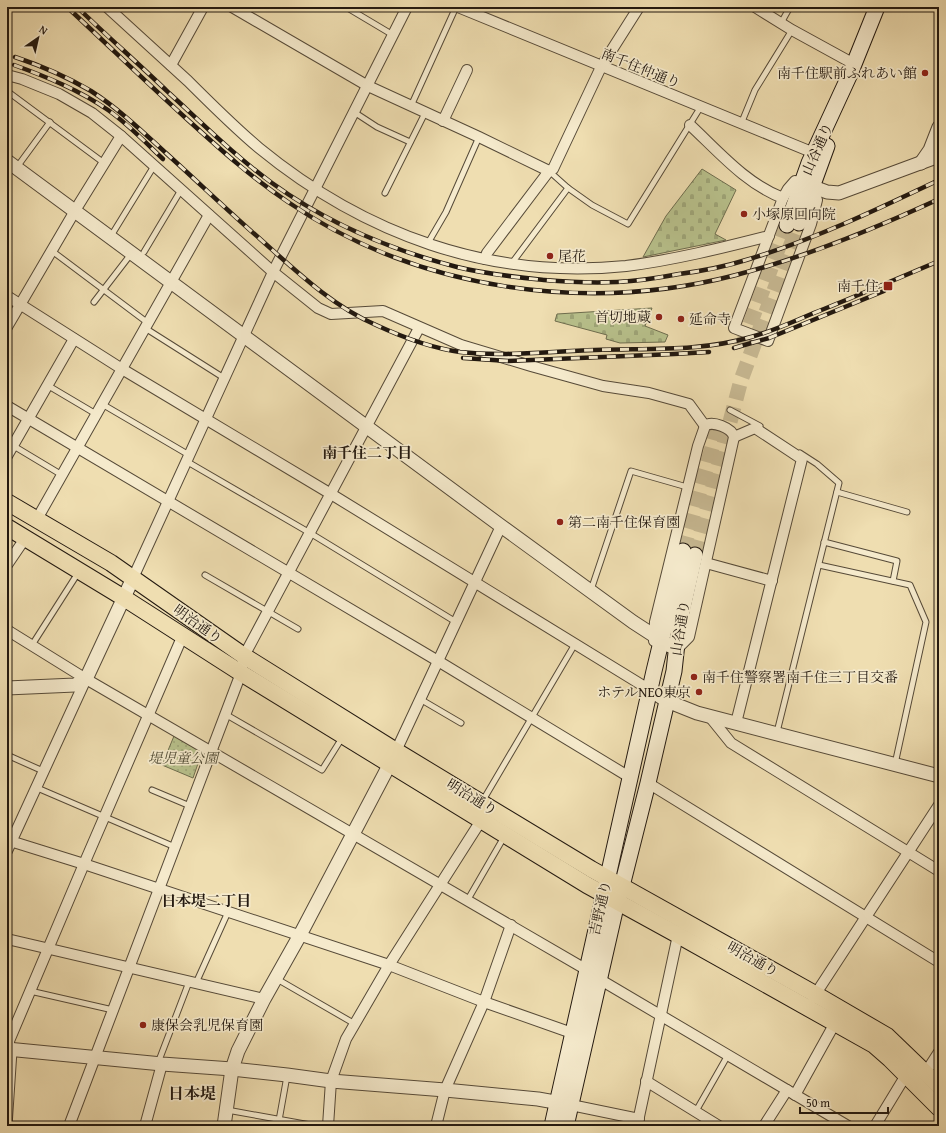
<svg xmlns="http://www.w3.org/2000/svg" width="946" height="1133" viewBox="0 0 946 1133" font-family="'Gentium Book Plus','Noto Serif JP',serif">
  <defs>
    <pattern id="grass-dots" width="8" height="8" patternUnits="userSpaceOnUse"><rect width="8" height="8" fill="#b8c18c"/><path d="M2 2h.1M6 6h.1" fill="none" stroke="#9ea578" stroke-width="1.8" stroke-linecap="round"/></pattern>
    <pattern id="cemetery-stones" width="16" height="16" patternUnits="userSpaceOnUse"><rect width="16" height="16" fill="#b8c18c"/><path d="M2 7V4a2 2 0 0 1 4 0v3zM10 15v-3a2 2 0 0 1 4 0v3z" fill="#9ea578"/></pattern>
  </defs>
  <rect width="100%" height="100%" fill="#efdeb1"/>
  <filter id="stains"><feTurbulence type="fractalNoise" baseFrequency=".005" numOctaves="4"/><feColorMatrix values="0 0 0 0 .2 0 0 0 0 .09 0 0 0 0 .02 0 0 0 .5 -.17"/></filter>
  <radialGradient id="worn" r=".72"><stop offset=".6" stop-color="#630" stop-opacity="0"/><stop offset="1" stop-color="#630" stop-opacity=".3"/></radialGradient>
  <!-- grass -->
  <path fill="url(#grass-dots)" stroke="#6e6d4e" d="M 174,736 L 202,752 L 193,778 L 162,765 Z"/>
  <!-- cemetery -->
  <g fill="url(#cemetery-stones)" stroke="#6e6d4e">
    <path d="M 702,169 L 736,190 L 715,234 L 726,240 L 643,257 L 666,216 Z"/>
    <path d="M 652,308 L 645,326 L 668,335 L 665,342 L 620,343 L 606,339 L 607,335 L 555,321 L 557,314 Z"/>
  </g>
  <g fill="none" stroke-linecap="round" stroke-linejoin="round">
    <!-- secondary-tunnel -->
    <g stroke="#c6b791" stroke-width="15" stroke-dasharray="15 8" stroke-linecap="butt">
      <path d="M 742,346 L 787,225"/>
      <path d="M 683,551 L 720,419"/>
      <path d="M 695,555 L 741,380 L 799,223"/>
    </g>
    <defs>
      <g id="service">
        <path d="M 346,7 L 393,35"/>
        <path d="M 781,23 L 790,7"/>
        <path d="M 7,91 L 104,163"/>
        <path d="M 411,106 L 456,7"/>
        <path d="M 354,112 L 377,127 L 410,142"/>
        <path d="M 741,124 L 755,90 L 792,30"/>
        <path d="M 17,167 L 50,122"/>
        <path d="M 549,171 L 568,188 L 592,205 L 628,224 L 700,108"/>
        <path d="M 385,193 L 425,113"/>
        <path d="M 111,236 L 154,166"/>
        <path d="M 428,243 L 446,212 L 479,137"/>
        <path d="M 52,251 L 148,323"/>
        <path d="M 144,252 L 181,190"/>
        <path d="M 512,263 L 568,188"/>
        <path d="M 94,302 L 131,254"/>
        <path d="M 145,328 L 224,378"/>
        <path d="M 47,385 L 96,414"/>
        <path d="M 102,404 L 189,455"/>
        <path d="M 730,410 L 760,426"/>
        <path d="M 7,442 L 62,475"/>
        <path d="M 186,461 L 310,533 L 456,622"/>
        <path d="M 837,492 L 907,512"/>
        <path d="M 824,542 L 897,561 L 893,581"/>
        <path d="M 819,565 L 910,585 L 926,622 L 895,764"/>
        <path d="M 205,575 L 298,629"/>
        <path d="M 591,590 L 631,471 L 687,487"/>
        <path d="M 32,645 L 78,573"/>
        <path d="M 420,699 L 461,723"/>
        <path d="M 225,714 L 322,770 L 342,738"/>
        <path d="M 777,732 L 839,483 L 817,464 L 800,453"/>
        <path d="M 7,755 L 43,771"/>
        <path d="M 35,787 L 175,847"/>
        <path d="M 152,790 L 190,806"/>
        <path d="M 482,802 L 575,644"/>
        <path d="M 467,901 L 504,837"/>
        <path d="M 277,979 L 355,1024"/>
        <path d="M 196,983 L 228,912"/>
        <path d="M 30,991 L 113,1010"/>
        <path d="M 158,1063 L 189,982"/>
        <path d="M 227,1110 L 316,1126"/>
        <path d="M 696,1111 L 728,1055"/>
        <path d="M 9,1126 L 14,1051"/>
        <path d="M 278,1126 L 287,1076"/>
      </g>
      <g id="minor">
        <path d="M 107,7 C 134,32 161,56 188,81 C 211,104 234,127 259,148 C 364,234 489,280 626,266 C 674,260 722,248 769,236"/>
        <path d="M 232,7 L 368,86 L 479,137 L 549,171"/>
        <path d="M 458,7 L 814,153"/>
        <path d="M 755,7 L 792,30 L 854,64"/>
        <path d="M 171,65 L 203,7"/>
        <path d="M 7,75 L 22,79 L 59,94 L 92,113 L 121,136 L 273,272 L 318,308 L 331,314 L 383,311 L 461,345 L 531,366 L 603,386 L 649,393 L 689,404 L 705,426"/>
        <path d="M 443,121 L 467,70"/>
        <path d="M 690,125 C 718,151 746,184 783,198"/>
        <path d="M 802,183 L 795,181 L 788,189 L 783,198 L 734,328 L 768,341 L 811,224 L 817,200 L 812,187"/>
        <path d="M 485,259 L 487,253 L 549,171 L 553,169 L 601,67 L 639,7"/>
        <path d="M 7,296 L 122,369 L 331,494 L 650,690"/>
        <path d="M 7,327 L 79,204 L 121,136"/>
        <path d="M 7,406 L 438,661 L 631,778"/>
        <path d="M 734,437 L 755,428 L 802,459 L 736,723"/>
        <path d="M 7,456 L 74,339"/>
        <path d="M 37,519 L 209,215"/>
        <path d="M 706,563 L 772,581"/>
        <path d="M 7,565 L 26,537"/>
        <path d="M 133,578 L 273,272 L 407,7"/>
        <path d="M 7,630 L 86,679 L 587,970"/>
        <path d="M 654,641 L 655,622 L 698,446 L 705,426 C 712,420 732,428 734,437 L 689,637 L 676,650"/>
        <path d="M 710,717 L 731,743 L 939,871"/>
        <path d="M 396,751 L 501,526"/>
        <path d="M 648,783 L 939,962"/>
        <path d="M 7,840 L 84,864 L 389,965 L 484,1002 L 572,1033"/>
        <path d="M 7,851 L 86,679"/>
        <path d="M 7,939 L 264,999"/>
        <path d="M 599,979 L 848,1126"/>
        <path d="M 813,998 L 939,805"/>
        <path d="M 9,1049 L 9,1041 L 84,864 L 183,635"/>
        <path d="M 926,1072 L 939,1052"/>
        <path d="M 646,1081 L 719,1126"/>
        <path d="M 795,1095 L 835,1023"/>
        <path d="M 571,1105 L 639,1119"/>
        <path d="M 69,1126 L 238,681 L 241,673 L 244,656 L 419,328"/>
        <path d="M 145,1126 L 162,1064"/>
        <path d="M 328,1126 L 331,1081 L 346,1039 L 389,965 L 482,819"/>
        <path d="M 436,1126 L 445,1090 L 484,1002 L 511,925"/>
        <path d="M 637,1126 L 678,935"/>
        <path d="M 764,1126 L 787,1090"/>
        <path d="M 875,1126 L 906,1075"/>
      </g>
      <g id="tertiary">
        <path d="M 7,161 L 501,526 L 633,622 L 670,646"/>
        <path d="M 921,163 L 930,150 L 939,127"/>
        <path d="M 803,183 L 827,192 L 839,193 L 939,156"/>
        <path d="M 7,688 L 75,685 L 86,679 L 133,578"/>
        <path d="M 650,690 L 667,701 L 697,713 L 939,776"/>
        <path d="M 7,1049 L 162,1064 L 232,1069 L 287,1075 L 331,1081 L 445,1090 L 538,1099 L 566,1104"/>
        <path d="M 224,1126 L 232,1069 L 238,1051 L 264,999 L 300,935 L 394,756"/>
      </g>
      <g id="secondary">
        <path d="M 799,223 L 827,146"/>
        <path d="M 787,225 L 809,163 L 850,74 L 877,7"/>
        <path d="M 552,1126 L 654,671 L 683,551"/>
        <path d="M 566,1126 L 617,902 L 622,886 L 648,783 L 674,671 L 679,625 L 695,555"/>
      </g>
      <g id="primary">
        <path d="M 7,502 L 111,563 L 244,656 L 396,751 L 591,869 L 815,994 L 887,1036 L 939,1086"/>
        <path d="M 7,527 L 124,598 L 241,673 L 587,885 L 678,935 L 874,1045 L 890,1059 L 939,1108"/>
      </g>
    </defs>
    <!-- service casing -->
    <use href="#service" stroke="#564a38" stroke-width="7"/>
    <!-- minor casing -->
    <use href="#minor" stroke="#564a38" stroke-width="12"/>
    <!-- tertiary casing -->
    <use href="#tertiary" stroke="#564a38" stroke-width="15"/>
    <!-- secondary casing -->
    <use href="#secondary" stroke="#231910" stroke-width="17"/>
    <!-- primary casing -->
    <use href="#primary" stroke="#231910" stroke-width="18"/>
    <!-- service -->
    <use href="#service" stroke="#f5eacc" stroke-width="5"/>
    <!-- minor -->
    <use href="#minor" stroke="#f5eacc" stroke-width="10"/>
    <!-- tertiary -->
    <use href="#tertiary" stroke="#f5eacc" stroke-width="13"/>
    <!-- secondary -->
    <use href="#secondary" stroke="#f5eacc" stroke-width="15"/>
    <!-- primary -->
    <use href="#primary" stroke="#efdeb1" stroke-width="16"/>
    <defs>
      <g id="rail">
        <path d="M 67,7 C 108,45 148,84 189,121 C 221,150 252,178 288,202 C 417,290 586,314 736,275 C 806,257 874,229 939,199"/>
        <path d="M 77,7 C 107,36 139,64 169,93 C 203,124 235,156 272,183 C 327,223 391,250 457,267 C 485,274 515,277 544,280 C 568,282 592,283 617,282 C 638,281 658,278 679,274 C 702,271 724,267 746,260 C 813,240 876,210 939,180"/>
        <path d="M 15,57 C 42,66 67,77 91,91 C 119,109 143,132 167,154 C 198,182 228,211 259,238 C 295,270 332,306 376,325 C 402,337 431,348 460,352 C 505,357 551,351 595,350 C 647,348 700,352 751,337 C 774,331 796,320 819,311 C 859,295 899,278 939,261"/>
        <path d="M 14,65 C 47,77 79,90 108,110 C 128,124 145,142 163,159"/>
        <path d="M 734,348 L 769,338 L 884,291"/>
        <path d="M 463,358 L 508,361 L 674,354 L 709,352"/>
      </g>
    </defs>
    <!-- rail casing -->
    <use href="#rail" stroke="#231910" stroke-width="4.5"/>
    <!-- rail -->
    <use href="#rail" stroke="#f5eacc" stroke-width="3" stroke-dasharray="9" stroke-linecap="butt"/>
  </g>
  <!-- markers -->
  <g fill="#8f2418" stroke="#f5eacc" stroke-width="1.5">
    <circle cx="925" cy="73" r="4"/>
    <circle cx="744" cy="214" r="4"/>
    <circle cx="550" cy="256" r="4"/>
    <rect x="883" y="281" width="10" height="10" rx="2"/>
    <circle cx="659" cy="317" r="4"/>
    <circle cx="681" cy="319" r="4"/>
    <circle cx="560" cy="522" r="4"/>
    <circle cx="694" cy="677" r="4"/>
    <circle cx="699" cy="692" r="4"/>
    <circle cx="143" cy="1025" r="4"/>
  </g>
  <g text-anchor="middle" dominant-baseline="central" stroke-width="3.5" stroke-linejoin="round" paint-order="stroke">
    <!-- street labels -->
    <g font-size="14" fill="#231910" stroke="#f5eacc">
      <text transform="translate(641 68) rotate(22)">南千住仲通り</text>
      <text transform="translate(817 149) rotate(-66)">山谷通り</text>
      <text transform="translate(198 624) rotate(35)">明治通り</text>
      <text transform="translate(680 628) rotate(-81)">山谷通り</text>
      <text transform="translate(472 797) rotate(31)">明治通り</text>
      <text transform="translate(600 908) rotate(-77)">吉野通り</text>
      <text transform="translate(753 959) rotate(29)">明治通り</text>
    </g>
    <!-- poi labels -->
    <g font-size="14" fill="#231910" stroke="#f5eacc" text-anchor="start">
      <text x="917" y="73" text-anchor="end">南千住駅前ふれあい館</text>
      <text x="752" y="214">小塚原回向院</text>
      <text x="558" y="256">尾花</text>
      <text x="879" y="286" text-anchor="end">南千住</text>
      <text x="651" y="317" text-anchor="end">首切地蔵</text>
      <text x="689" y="319">延命寺</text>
      <text x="568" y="522">第二南千住保育園</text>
      <text x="702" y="677">南千住警察署南千住三丁目交番</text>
      <text x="691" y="692" text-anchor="end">ホテルNEO東京</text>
      <text x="151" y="1025">康保会乳児保育園</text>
    </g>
    <!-- park labels -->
    <g font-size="14" font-style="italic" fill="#504b35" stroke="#f5eacc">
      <text x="183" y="758">堤児童公園</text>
    </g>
    <!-- neighbourhood labels -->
    <g font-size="15" font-weight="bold" fill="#231910" stroke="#f5eacc">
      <text x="367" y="452">南千住二丁目</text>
      <text x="206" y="900">日本堤二丁目</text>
    </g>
    <!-- quarter labels -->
    <g font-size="16" font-weight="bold" fill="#231910" stroke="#f5eacc">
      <text x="192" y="1093">日本堤</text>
    </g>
  </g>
  <!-- margin -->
  <rect width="946" height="1133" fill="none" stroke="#efdeb1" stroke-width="24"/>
  <rect x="8" y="8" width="930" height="1117" fill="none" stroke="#231910" stroke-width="2"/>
  <rect x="12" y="12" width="922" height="1109" fill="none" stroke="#231910"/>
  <!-- north arrow -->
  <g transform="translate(38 38) rotate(34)" stroke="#f5eacc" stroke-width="3" paint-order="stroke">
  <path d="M0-3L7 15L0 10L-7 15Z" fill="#231910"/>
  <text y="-6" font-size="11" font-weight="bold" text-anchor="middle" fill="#231910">N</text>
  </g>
  <!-- scale -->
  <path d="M800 1107v6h88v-6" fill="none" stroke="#231910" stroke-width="2"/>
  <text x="806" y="1107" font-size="12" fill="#231910" stroke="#f5eacc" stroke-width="3" paint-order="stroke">50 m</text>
  <rect width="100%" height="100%" filter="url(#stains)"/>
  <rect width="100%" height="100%" fill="url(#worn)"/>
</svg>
